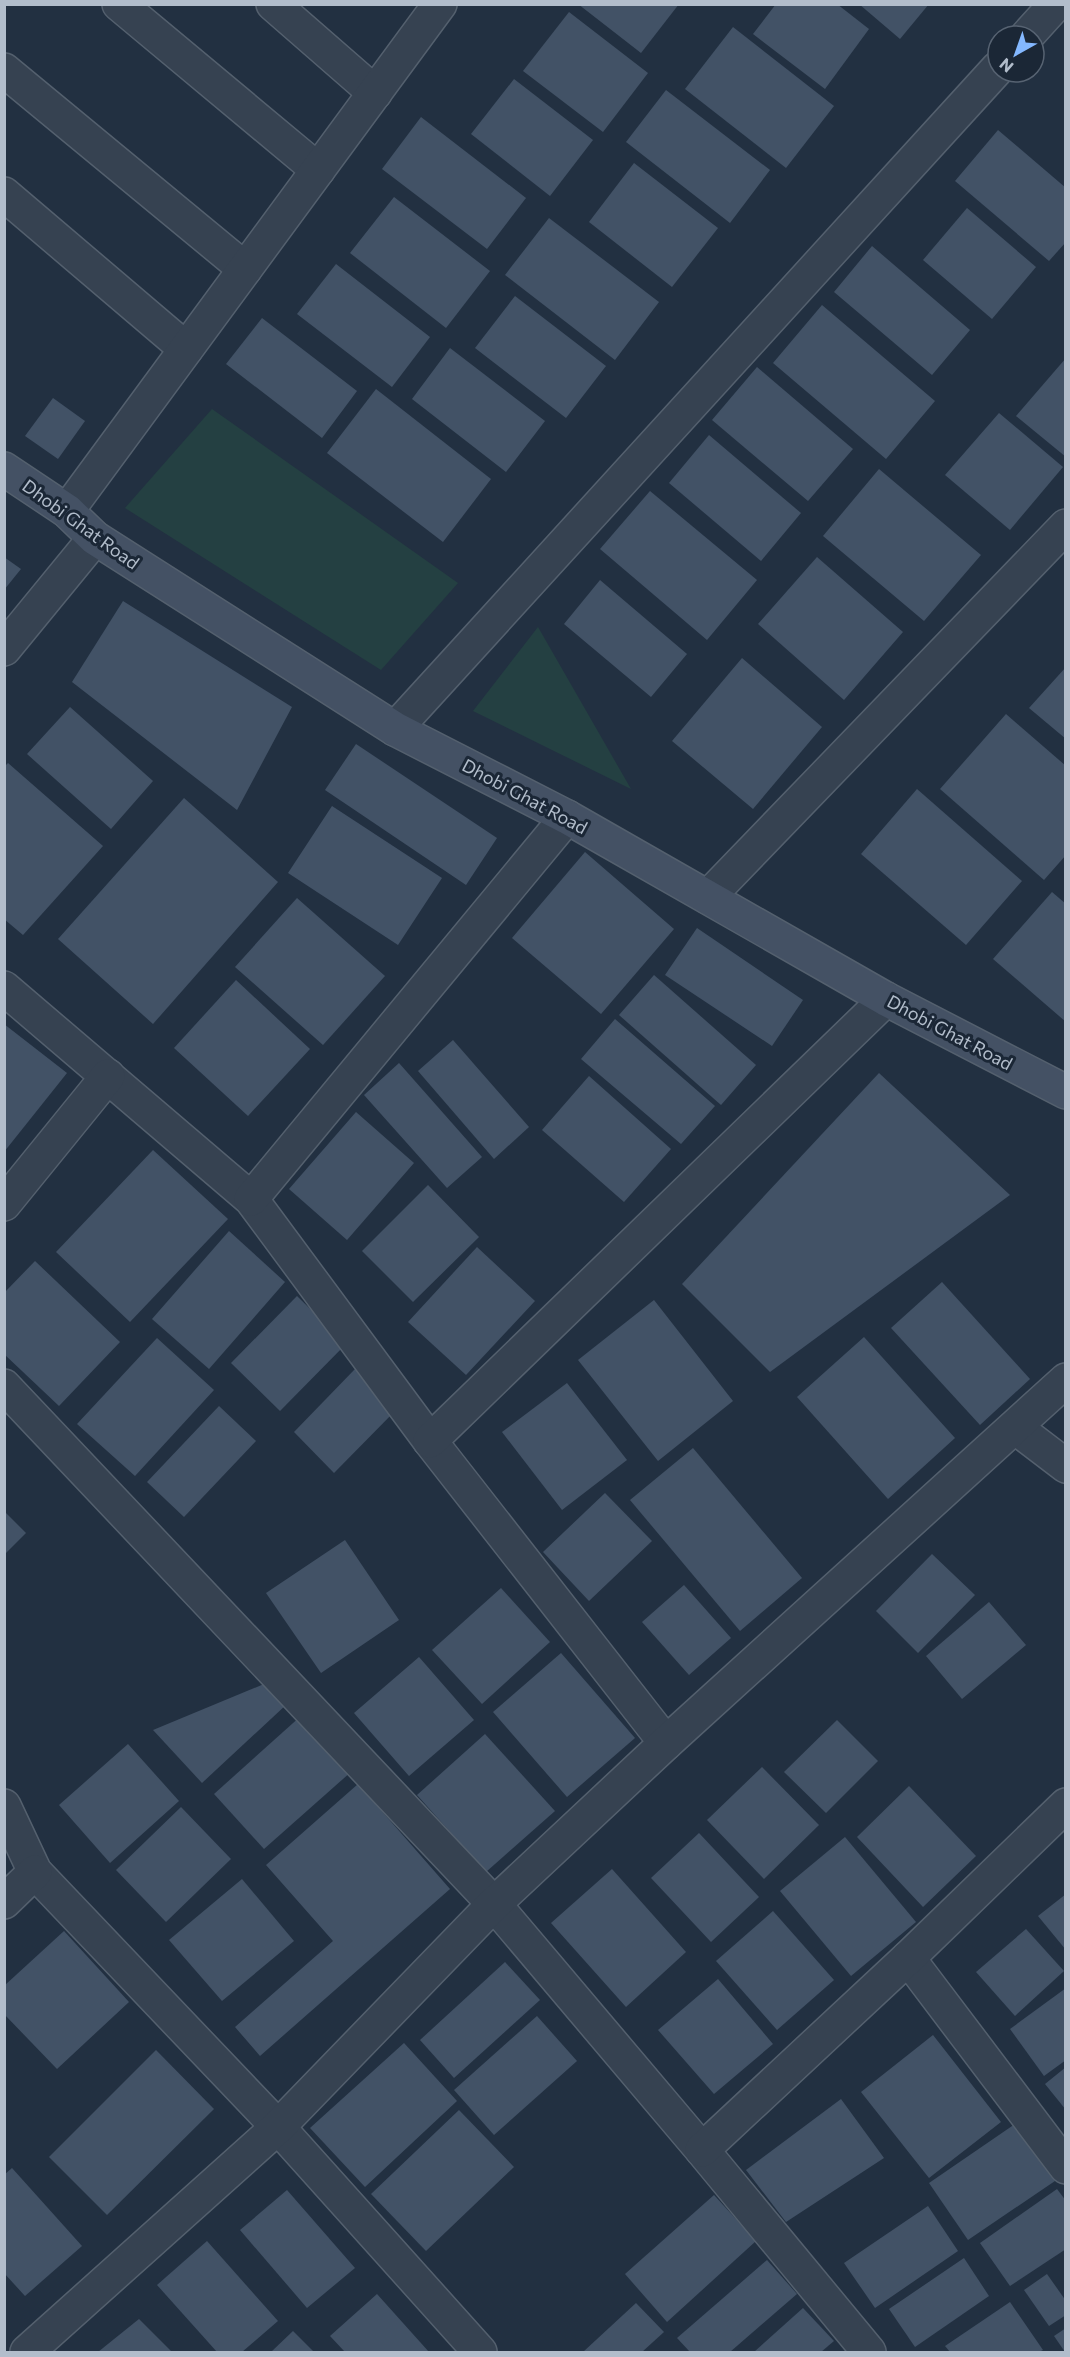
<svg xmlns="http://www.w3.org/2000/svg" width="1070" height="2357" viewBox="0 0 1070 2357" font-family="Commissioner,sans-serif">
  <rect width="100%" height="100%" fill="#223041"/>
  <!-- green -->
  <g fill="#244042">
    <path d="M 212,409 L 458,583 L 381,670 L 125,508 Z"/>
    <path d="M 538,627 L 631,789 L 473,711 Z"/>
  </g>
  <!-- building -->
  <g fill="#425266">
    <path d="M 578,4 L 679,4 L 641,53 Z"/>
    <path d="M 776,4 L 837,4 L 869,29 L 825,89 L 753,34 Z"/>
    <path d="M 859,4 L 929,4 L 900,39 Z"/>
    <path d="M 569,12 L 648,73 L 603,132 L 523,71 Z"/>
    <path d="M 733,27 L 834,106 L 786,168 L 685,89 Z"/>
    <path d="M 514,79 L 593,140 L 550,196 L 471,134 Z"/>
    <path d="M 666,90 L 770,170 L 730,223 L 626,142 Z"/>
    <path d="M 421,117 L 526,198 L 487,249 L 382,169 Z"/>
    <path d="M 998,130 L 1066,188 L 1066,242 L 1049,261 L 955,181 Z"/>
    <path d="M 634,163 L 718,228 L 672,287 L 589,222 Z"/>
    <path d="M 394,197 L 490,271 L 446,328 L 350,253 Z"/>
    <path d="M 967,208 L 1036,267 L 992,319 L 923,260 Z"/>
    <path d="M 549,218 L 659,302 L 615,360 L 505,275 Z"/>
    <path d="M 872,246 L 970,330 L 932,375 L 834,292 Z"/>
    <path d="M 336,264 L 430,337 L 392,387 L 297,314 Z"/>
    <path d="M 515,296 L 606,366 L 566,418 L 475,348 Z"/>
    <path d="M 822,305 L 935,401 L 886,459 L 773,363 Z"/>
    <path d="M 262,318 L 357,391 L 322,438 L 226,364 Z"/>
    <path d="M 450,348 L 545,421 L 506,472 L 412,399 Z"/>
    <path d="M 1066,358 L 1066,457 L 1016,416 Z"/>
    <path d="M 757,367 L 853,449 L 808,501 L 712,420 Z"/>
    <path d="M 376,389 L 491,479 L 443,542 L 327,453 Z"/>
    <path d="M 53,398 L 85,421 L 58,459 L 25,436 Z"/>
    <path d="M 999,413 L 1063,467 L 1010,530 L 945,475 Z"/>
    <path d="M 709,435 L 801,513 L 761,561 L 669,483 Z"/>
    <path d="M 879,469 L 981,555 L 924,621 L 823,536 Z"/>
    <path d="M 650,491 L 757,580 L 707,640 L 600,549 Z"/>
    <path d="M 4,557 L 21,569 L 4,590 Z"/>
    <path d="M 817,557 L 903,632 L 844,700 L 758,624 Z"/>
    <path d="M 600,580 L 687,654 L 651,697 L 564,624 Z"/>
    <path d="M 123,601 L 292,707 L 237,810 L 72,682 Z"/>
    <path d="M 742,658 L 822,727 L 753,809 L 672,741 Z"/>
    <path d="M 1066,667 L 1066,739 L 1029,708 Z"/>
    <path d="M 70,707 L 153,781 L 111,829 L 27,754 Z"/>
    <path d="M 1006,714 L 1066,766 L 1066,855 L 1044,880 L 940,789 Z"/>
    <path d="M 356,744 L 497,838 L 466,885 L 325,790 Z"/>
    <path d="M 8,763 L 103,846 L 23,935 L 4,919 L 4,767 Z"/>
    <path d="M 917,789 L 1022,881 L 966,945 L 861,854 Z"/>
    <path d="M 184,798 L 278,882 L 153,1024 L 58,939 Z"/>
    <path d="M 332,806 L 442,878 L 398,945 L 288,873 Z"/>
    <path d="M 585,852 L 674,929 L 601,1014 L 512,938 Z"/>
    <path d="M 1052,892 L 1066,904 L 1066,1022 L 993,959 Z"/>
    <path d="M 297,898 L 385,976 L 323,1045 L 235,967 Z"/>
    <path d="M 697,928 L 803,1000 L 772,1046 L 665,975 Z"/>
    <path d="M 654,975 L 756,1065 L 721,1105 L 619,1015 Z"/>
    <path d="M 236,980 L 310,1049 L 248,1116 L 174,1048 Z"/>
    <path d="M 615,1019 L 715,1106 L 681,1144 L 581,1059 Z"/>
    <path d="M 4,1024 L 67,1073 L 4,1152 Z"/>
    <path d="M 453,1040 L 529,1127 L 494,1159 L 418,1071 Z"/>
    <path d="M 399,1063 L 482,1157 L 447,1188 L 364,1095 Z"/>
    <path d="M 879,1073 L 1010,1195 L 770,1372 L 682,1284 Z"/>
    <path d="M 589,1076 L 671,1149 L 624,1202 L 542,1130 Z"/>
    <path d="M 356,1112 L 414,1163 L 347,1240 L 289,1189 Z"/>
    <path d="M 153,1150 L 228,1219 L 130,1322 L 56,1252 Z"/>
    <path d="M 428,1185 L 479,1237 L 413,1302 L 362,1251 Z"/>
    <path d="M 229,1231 L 285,1282 L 209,1369 L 152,1319 Z"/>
    <path d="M 477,1247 L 535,1301 L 466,1375 L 408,1322 Z"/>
    <path d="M 35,1261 L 120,1342 L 59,1406 L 4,1354 L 4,1293 Z"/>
    <path d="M 942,1282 L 1030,1379 L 980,1425 L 891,1328 Z"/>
    <path d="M 297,1296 L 346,1344 L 280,1411 L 231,1363 Z"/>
    <path d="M 654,1300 L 733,1401 L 658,1461 L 578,1360 Z"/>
    <path d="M 864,1337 L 955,1438 L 888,1499 L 797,1397 Z"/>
    <path d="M 157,1338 L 214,1390 L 135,1476 L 77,1424 Z"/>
    <path d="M 355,1369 L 396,1410 L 334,1473 L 294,1432 Z"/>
    <path d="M 567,1383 L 627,1460 L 562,1510 L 502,1432 Z"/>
    <path d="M 219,1406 L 256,1441 L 184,1517 L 147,1482 Z"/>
    <path d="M 693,1448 L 802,1578 L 740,1631 L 630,1500 Z"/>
    <path d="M 605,1493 L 652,1541 L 589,1601 L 543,1552 Z"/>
    <path d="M 5,1512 L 26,1533 L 5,1554 Z"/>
    <path d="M 345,1540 L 399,1620 L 321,1673 L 266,1593 Z"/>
    <path d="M 932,1554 L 975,1595 L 918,1653 L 876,1611 Z"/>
    <path d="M 684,1585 L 731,1638 L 689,1675 L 642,1622 Z"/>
    <path d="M 501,1588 L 550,1642 L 482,1704 L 432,1650 Z"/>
    <path d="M 989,1602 L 1026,1645 L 962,1699 L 926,1656 Z"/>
    <path d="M 561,1653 L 635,1738 L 567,1797 L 493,1712 Z"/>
    <path d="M 419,1657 L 474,1720 L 409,1776 L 354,1713 Z"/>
    <path d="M 264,1684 L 287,1704 L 202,1783 L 153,1730 Z"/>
    <path d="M 302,1715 L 352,1771 L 264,1849 L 214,1794 Z"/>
    <path d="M 837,1720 L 878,1761 L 826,1813 L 784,1772 Z"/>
    <path d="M 485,1734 L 555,1811 L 486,1872 L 417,1795 Z"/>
    <path d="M 128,1744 L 179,1801 L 110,1863 L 59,1805 Z"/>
    <path d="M 762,1767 L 819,1825 L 764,1879 L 707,1820 Z"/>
    <path d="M 358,1784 L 450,1889 L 260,2056 L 235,2027 L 333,1941 L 266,1865 Z"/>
    <path d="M 909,1786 L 976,1856 L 923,1907 L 857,1837 Z"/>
    <path d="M 181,1807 L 231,1859 L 166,1922 L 116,1870 Z"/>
    <path d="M 699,1833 L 759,1897 L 711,1942 L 651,1878 Z"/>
    <path d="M 845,1837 L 916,1922 L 851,1976 L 780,1891 Z"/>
    <path d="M 612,1869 L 686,1952 L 626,2007 L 551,1923 Z"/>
    <path d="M 242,1879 L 294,1941 L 222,2001 L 169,1940 Z"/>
    <path d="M 1066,1894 L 1066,1950 L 1038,1916 Z"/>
    <path d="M 773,1911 L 834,1980 L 777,2030 L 716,1961 Z"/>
    <path d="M 1026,1929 L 1064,1971 L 1015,2016 L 976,1972 Z"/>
    <path d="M 64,1931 L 129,2002 L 57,2069 L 4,2014 L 4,1986 Z"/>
    <path d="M 505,1962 L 540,2000 L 454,2078 L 420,2040 Z"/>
    <path d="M 718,1979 L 773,2044 L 714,2094 L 658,2030 Z"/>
    <path d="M 1066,1988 L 1066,2060 L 1044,2076 L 1010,2029 Z"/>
    <path d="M 537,2016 L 577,2061 L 494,2135 L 454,2090 Z"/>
    <path d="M 933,2035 L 1001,2122 L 929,2178 L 861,2092 Z"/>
    <path d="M 404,2043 L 457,2101 L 365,2187 L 310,2128 Z"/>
    <path d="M 156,2050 L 214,2109 L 107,2215 L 49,2157 Z"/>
    <path d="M 1066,2067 L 1066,2110 L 1045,2084 Z"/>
    <path d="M 841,2099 L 884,2158 L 786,2222 L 746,2170 Z"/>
    <path d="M 459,2110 L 514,2167 L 426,2251 L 371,2194 Z"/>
    <path d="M 1015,2124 L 1055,2181 L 968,2240 L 929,2183 Z"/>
    <path d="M 12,2168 L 82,2246 L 25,2296 L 4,2273 L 4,2175 Z"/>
    <path d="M 1057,2189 L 1066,2201 L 1066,2249 L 1010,2286 L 980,2243 Z"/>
    <path d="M 287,2190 L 355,2268 L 307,2308 L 240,2230 Z"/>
    <path d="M 714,2195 L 756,2241 L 667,2322 L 625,2274 Z"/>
    <path d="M 928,2206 L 958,2251 L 875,2308 L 844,2263 Z"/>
    <path d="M 207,2241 L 278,2321 L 242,2352 L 217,2352 L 157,2285 Z"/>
    <path d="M 964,2258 L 989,2296 L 915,2347 L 889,2309 Z"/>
    <path d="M 767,2260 L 797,2294 L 730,2352 L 690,2352 L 677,2338 Z"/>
    <path d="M 1047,2274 L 1066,2301 L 1066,2315 L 1049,2326 L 1024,2290 Z"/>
    <path d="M 377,2294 L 429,2352 L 345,2352 L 330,2336 Z"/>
    <path d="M 1010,2302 L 1043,2350 L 1039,2352 L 950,2352 L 945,2346 Z"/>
    <path d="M 636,2303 L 664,2332 L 642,2352 L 583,2352 Z"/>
    <path d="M 803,2308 L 834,2341 L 821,2352 L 754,2352 Z"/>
    <path d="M 139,2319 L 172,2352 L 98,2352 Z"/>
    <path d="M 1066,2328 L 1066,2352 L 1065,2352 L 1054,2336 Z"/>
    <path d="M 293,2331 L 314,2352 L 271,2352 Z"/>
  </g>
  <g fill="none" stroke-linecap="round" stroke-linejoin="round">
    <defs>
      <g id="minor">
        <path d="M 119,4 L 318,170"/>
        <path d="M 273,4 L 375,93"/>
        <path d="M 1027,36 L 1056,4"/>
        <path d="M 4,70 L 245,269"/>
        <path d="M 4,194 L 186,349"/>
        <path d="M 67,511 L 440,4"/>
        <path d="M 4,649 L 95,538"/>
        <path d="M 395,729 L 998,68"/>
        <path d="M 708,897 L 1066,526"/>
        <path d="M 4,988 L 251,1199 L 430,1441 L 666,1743"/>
        <path d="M 251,1199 L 567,817"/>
        <path d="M 4,1204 L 108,1076"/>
        <path d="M 4,1386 L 494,1904 L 702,2150 L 869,2352"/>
        <path d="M 1015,1427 L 1066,1466"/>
        <path d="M 430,1441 L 886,999"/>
        <path d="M 4,1806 L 35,1872 L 278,2127 L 480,2352"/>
        <path d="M 4,1902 L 35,1872"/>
        <path d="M 908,1958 L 1066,2167"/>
        <path d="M 702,2150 L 908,1958 L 1066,1805"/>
      </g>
      <path id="tertiary" d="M 27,2352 L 278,2127 L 494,1904 L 666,1743 L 1066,1380"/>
      <path id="secondary" d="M 4,469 L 67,511 L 95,538 L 395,729 L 567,817 L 886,999 L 1066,1092"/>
    </defs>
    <!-- minor casing -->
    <use href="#minor" stroke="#54606e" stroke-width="36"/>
    <!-- tertiary casing -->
    <use href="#tertiary" stroke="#54606e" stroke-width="36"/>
    <!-- secondary casing -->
    <use href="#secondary" stroke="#54606e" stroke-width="36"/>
    <!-- minor -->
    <use href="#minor" stroke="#364251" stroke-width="33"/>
    <!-- tertiary -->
    <use href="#tertiary" stroke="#364251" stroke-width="33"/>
    <!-- secondary -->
    <use href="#secondary" stroke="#445164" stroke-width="33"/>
  </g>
  <g text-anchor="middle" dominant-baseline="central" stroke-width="6" stroke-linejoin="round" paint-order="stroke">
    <!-- street labels -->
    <g font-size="18" fill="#b2bdcb" stroke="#1b2736">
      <text transform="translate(81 524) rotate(36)">Dhobi Ghat Road</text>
      <text transform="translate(525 796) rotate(28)">Dhobi Ghat Road</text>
      <text transform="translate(950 1032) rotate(28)">Dhobi Ghat Road</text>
    </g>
  </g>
  <!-- border -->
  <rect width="1070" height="2357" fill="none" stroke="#b2bdcb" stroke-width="12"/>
  <!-- north arrow -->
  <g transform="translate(1016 54) rotate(220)"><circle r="28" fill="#1b2736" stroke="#576372" stroke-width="1.5"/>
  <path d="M0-4.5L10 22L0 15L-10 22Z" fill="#84b8ff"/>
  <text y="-9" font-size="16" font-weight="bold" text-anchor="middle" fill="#b2bdcb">N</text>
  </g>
</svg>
